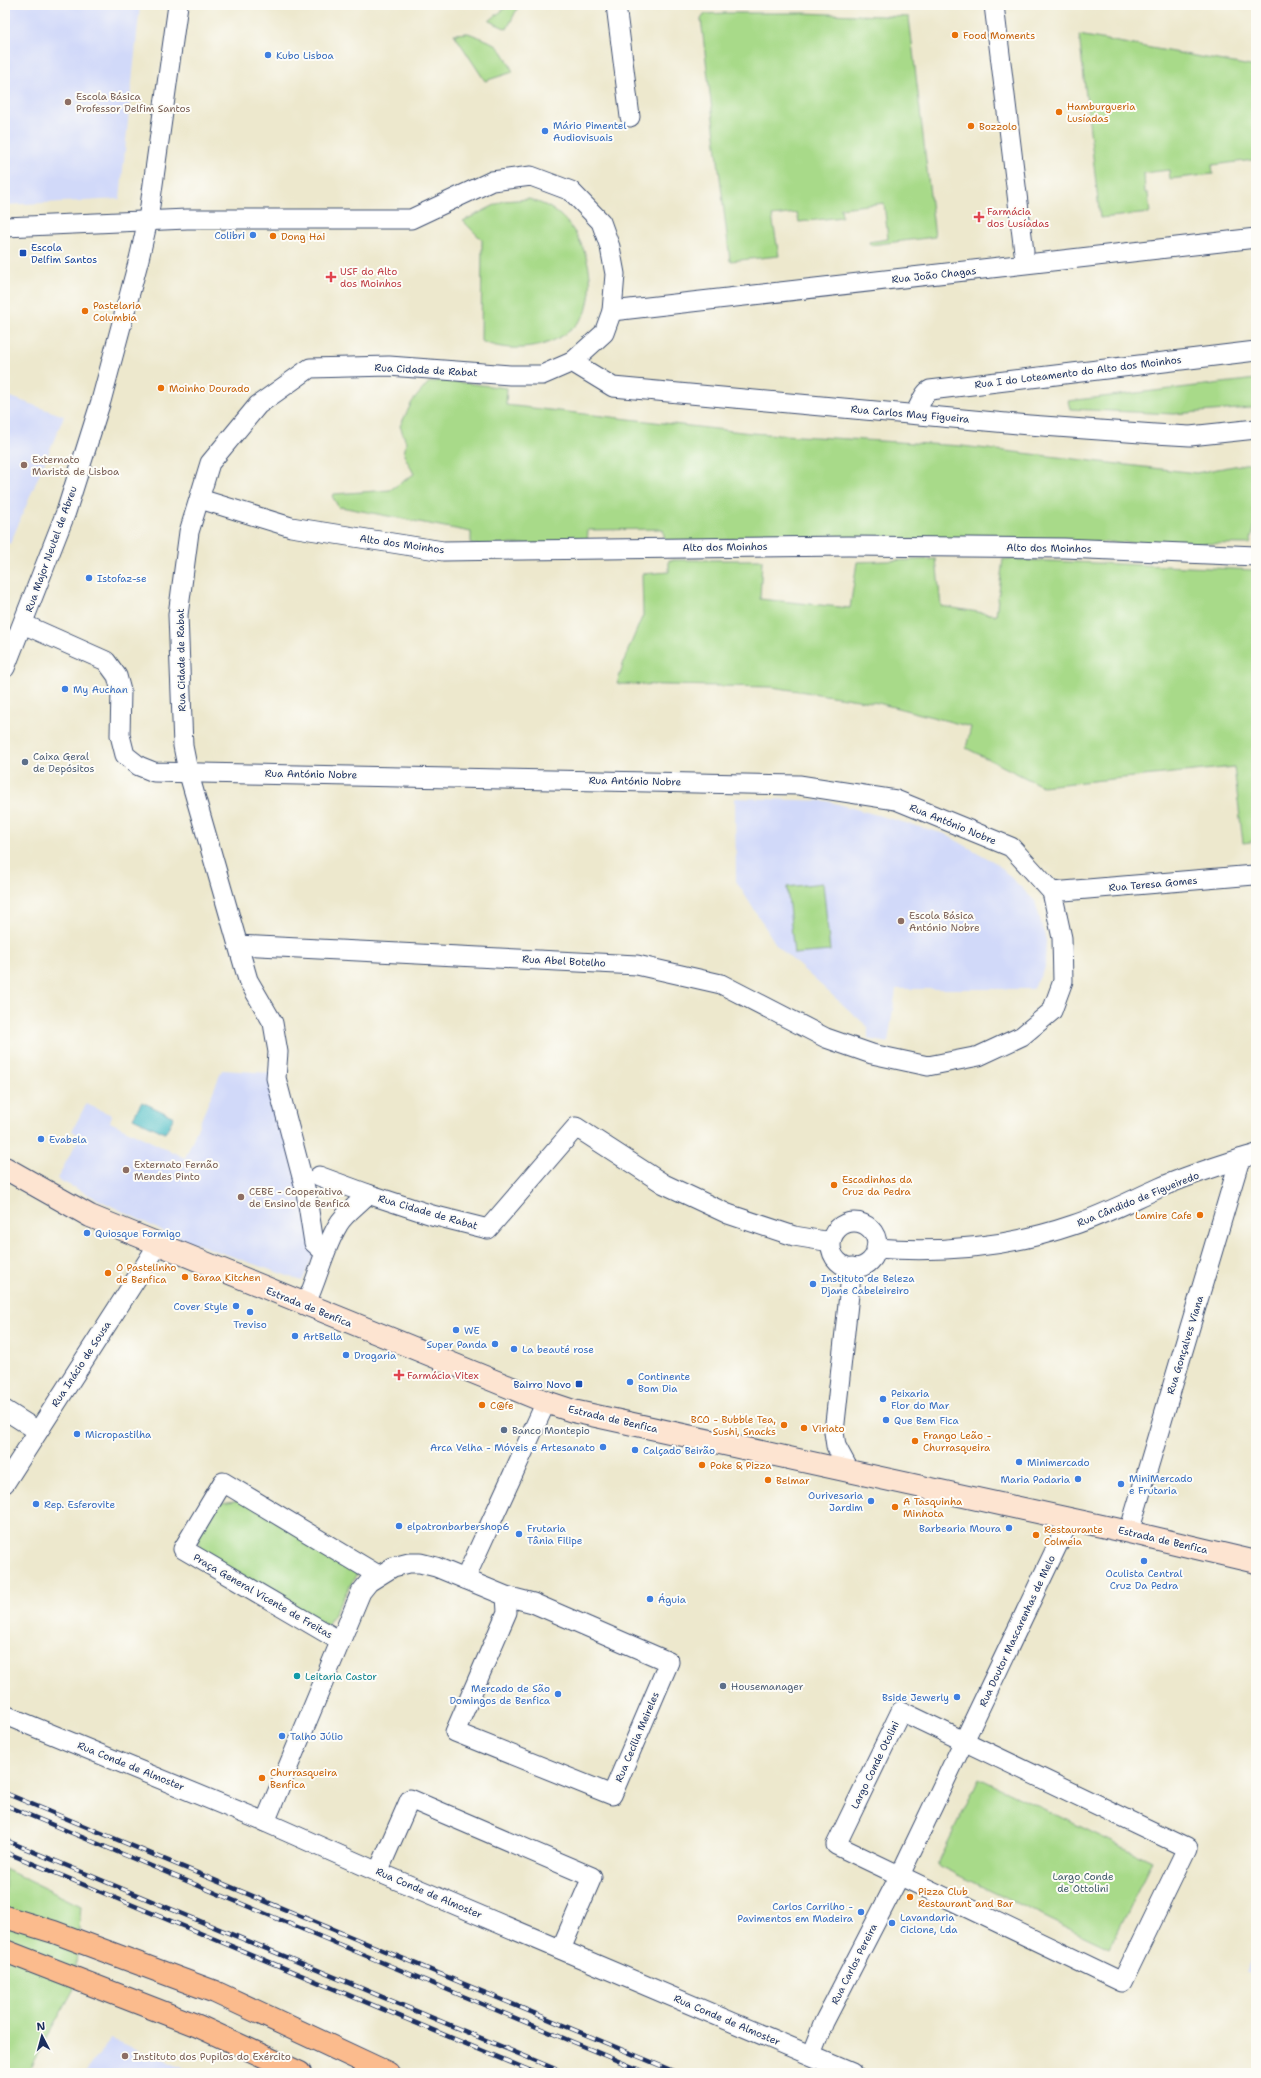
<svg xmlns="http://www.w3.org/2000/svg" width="1261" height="2078" viewBox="0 0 1261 2078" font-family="'Shantell Sans',sans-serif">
  <rect width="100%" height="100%" fill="#fdfcf7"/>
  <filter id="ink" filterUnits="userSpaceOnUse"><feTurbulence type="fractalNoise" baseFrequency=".025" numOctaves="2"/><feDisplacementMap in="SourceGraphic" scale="8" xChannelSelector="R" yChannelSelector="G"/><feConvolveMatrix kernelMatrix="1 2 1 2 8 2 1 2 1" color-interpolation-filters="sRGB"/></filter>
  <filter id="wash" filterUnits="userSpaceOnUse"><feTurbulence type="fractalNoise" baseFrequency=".012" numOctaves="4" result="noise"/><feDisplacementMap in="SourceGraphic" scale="16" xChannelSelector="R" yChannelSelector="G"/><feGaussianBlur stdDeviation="0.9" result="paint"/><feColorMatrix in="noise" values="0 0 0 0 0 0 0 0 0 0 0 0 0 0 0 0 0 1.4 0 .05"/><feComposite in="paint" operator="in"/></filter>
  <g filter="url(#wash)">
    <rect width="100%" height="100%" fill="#ede8cd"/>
    <!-- built -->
    <g fill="#d1d9f9">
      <path d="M 5,5 L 140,5 L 120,199 L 5,205 Z"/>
      <path d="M 5,395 L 64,416 L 10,544 L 5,542 Z"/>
      <path d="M 735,798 L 827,801 L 945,834 L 996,863 L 1035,901 L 1046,940 L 1045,968 L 1033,989 L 896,989 L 888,1043 L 868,1039 L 868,1027 L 777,946 L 736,881 Z"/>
      <path d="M 222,1070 L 270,1073 L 315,1252 L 302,1281 L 166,1233 L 57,1179 L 80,1136 L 72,1131 L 86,1104 L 112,1115 L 110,1122 L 185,1158 Z"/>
      <path d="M 1256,1950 L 1256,1973 L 1245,1972 Z"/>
      <path d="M 111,2039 L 195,2073 L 85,2073 Z"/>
    </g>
    <!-- green -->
    <g fill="#a8da89" stroke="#628474">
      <path d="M 509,5 L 519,5 L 507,29 L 489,21 Z"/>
      <path d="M 726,13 L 803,13 L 909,17 L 935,237 L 870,245 L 869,242 L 888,239 L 884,203 L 841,208 L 842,217 L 799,222 L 797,213 L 772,216 L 779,256 L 730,261 L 701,19 L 705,14 Z"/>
      <path d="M 468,33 C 498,44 500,44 513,72 L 485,81 L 454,34 Z"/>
      <path d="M 1079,35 L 1256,67 L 1256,173 L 1254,160 L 1212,165 L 1213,174 L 1170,179 L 1169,170 L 1144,173 L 1145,193 L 1148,193 L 1150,213 L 1100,218 Z"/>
      <path d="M 529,199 C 536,202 545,204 552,209 C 580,227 597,270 588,303 C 587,306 587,311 585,314 C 563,348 515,356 481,341 L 482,240 L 463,221 L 503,201 Z"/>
      <path d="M 1256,379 L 1256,407 L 1250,408 L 1174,414 L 1070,409 L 1068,401 Z"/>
      <path d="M 441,380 L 507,388 L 506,405 L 751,433 L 962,446 L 1196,473 L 1256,462 L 1255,525 L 1250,544 L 754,538 L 665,543 L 663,529 L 588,530 L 587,543 L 471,545 L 471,532 L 341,507 L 339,508 L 332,496 L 334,494 L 390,490 L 414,474 L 404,455 L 406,442 L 400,426 L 412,402 L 428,383 Z"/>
      <path d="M 936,559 L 941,606 L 996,615 L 1003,559 L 1256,570 L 1256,838 L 1251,842 L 1243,843 L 1234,767 L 1042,786 L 966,748 L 971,727 L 878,703 L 772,687 L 617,684 L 626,655 L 643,615 L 642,574 L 669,572 L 669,560 L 762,560 L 760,599 L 850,608 L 857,562 Z"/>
      <path d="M 823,883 L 830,951 L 794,954 L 787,887 Z"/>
      <path d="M 241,1500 L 359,1570 L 327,1626 L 202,1556 L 197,1536 L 221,1503 Z"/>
      <path d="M 979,1778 L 1152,1861 L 1109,1948 L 937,1865 Z"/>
      <path d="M 5,1869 L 81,1906 L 74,1989 L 27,2073 L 5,2073 Z"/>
    </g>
    <!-- water -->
    <path fill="#52c0c7" stroke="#367892" d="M 142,1102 L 174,1117 L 165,1133 L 133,1118 Z"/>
  </g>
  <g filter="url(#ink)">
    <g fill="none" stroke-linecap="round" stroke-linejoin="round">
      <defs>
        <g id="street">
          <path d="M 616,5 L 630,117"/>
          <path d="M 994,5 L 1024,252"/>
          <path d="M 5,227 L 187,219 L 411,219 L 492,181 L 531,176 L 571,191 L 601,222 L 610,247 L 615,274 L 612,311 L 604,333 L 572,362 L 542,375 L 510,375 L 389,366 L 310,368 L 258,405 L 210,463 L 189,532 L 178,615 L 183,746 L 188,771 L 248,980 L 273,1023 L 278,1052 L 276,1078 L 306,1192 L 314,1243 L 324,1252"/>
          <path d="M 612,311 L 1256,238"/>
          <path d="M 572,362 L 613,387 L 1029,425 L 1155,434 L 1190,436 L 1256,429"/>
          <path d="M 914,414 C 920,407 923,393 930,390 L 1256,351"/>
          <path d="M 200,499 L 291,527 L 443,551 L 848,546 L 1064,548 L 1256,556"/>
          <path d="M 23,624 L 106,661 L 117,676 L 121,691 L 120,735 L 125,755 L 139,766 L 154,772 L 799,785 L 896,800 L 1011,847 L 1052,892 L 1062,938 L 1063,981 L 1052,1011 L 1022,1036 L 979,1056 L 928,1066 L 872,1054 L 826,1038 L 721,984 L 637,965 L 238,945"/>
          <path d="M 5,668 L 66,512 L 101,401 L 139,259 L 148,220 L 178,5"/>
          <path d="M 1052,892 L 1254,875"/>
          <path d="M 319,1176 L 368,1194"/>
          <circle cx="854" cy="1245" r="23"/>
          <path d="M 876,1248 C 943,1253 1009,1247 1073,1225 C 1103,1215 1130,1201 1159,1188 C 1190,1174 1224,1164 1256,1154"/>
          <path d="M 305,1305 C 318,1279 323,1250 338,1225 C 344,1214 359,1204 368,1194 L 432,1215 L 488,1229 L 576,1127 L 664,1184 L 728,1214 L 794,1236 L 831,1242"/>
          <path d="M 5,1410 L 38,1431"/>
          <path d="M 849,1470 L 836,1446 L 834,1432 L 852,1267"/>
          <path d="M 5,1483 L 158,1245"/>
          <path d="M 1129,1532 L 1240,1159"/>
          <path d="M 465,1579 L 546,1402"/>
          <path d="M 340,1641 L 183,1549 L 223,1482 L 378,1575"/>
          <path d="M 901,1711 L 1187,1848 L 1122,1982 L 836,1845 Z"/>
          <path d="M 5,1715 L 265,1822 L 378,1872 L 852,2073"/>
          <path d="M 265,1822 L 361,1592 L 369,1582 L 393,1567 L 409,1563 L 420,1563 L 436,1567 L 506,1596 L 533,1603 L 669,1662 L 612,1795 L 455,1732 L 507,1612 L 506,1596"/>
          <path d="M 378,1872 L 410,1799 L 592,1877 L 561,1949"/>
          <path d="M 811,2055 L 824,2022 L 900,1875 L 1070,1519"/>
        </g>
        <path id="secondary" d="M 5,1168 L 90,1216 L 546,1402 L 573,1411 L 1129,1532 L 1256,1562"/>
        <g id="highway">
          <path d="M 5,1917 L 54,1932 L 215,1992 L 388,2073"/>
          <path d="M 5,1951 L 198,2026 L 300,2073"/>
        </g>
      </defs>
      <!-- street casing -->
      <use href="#street" stroke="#3a4b6f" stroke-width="21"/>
      <!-- secondary casing -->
      <use href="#secondary" stroke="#3a4b6f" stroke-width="24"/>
      <!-- highway casing -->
      <use href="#highway" stroke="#3a4b6f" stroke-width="24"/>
      <!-- street -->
      <use href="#street" stroke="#fff" stroke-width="19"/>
      <!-- secondary -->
      <use href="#secondary" stroke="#fde4d1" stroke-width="22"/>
      <!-- highway -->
      <use href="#highway" stroke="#fbbb8d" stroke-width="22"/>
      <defs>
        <g id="rail">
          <path d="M 5,1793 L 678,2073"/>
          <path d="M 5,1805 L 647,2073"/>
          <path d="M 5,1840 L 565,2073"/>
          <path d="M 5,1852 L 536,2073"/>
        </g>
      </defs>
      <!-- rail casing -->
      <use href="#rail" stroke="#1b2f5e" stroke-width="4.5"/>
      <!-- rail -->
      <use href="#rail" stroke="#fdfcf7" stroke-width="3" stroke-dasharray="9" stroke-linecap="butt"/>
    </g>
  </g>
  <!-- markers -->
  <g fill="#e8710a" stroke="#fdfcf7" stroke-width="1.5">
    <circle cx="955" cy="35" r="4"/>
    <circle cx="1059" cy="112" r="4"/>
    <circle cx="971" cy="126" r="4"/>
    <circle cx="273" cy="236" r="4"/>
    <circle cx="85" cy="311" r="4"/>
    <circle cx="161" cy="388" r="4"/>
    <circle cx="834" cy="1185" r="4"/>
    <circle cx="1200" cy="1215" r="4"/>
    <circle cx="108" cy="1273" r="4"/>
    <circle cx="185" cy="1277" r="4"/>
    <circle cx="482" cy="1405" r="4"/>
    <circle cx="784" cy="1425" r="4"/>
    <circle cx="804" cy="1428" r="4"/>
    <circle cx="915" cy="1441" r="4"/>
    <circle cx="702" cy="1465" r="4"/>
    <circle cx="768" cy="1480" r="4"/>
    <circle cx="895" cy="1507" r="4"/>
    <circle cx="1036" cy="1535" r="4"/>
    <circle cx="262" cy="1778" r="4"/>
    <circle cx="910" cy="1897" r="4"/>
  </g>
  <g fill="#3f7fe0" stroke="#fdfcf7" stroke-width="1.5">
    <circle cx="268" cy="55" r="4"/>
    <circle cx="545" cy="131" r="4"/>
    <circle cx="253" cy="235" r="4"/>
    <circle cx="89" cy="578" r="4"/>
    <circle cx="65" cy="689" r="4"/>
    <circle cx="41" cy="1139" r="4"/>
    <circle cx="87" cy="1233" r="4"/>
    <circle cx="813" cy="1284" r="4"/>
    <circle cx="236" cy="1306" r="4"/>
    <circle cx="250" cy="1312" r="4"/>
    <circle cx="456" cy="1330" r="4"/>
    <circle cx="295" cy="1336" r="4"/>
    <circle cx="495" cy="1344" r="4"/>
    <circle cx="514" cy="1349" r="4"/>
    <circle cx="346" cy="1355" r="4"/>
    <circle cx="630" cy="1382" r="4"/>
    <circle cx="883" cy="1399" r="4"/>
    <circle cx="886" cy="1420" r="4"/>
    <circle cx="77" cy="1434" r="4"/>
    <circle cx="603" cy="1447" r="4"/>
    <circle cx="635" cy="1450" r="4"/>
    <circle cx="1019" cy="1462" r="4"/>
    <circle cx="1078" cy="1479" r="4"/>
    <circle cx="1121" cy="1484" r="4"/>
    <circle cx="871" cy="1501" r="4"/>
    <circle cx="36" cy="1504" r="4"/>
    <circle cx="399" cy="1526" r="4"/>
    <circle cx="1009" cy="1528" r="4"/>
    <circle cx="519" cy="1534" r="4"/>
    <circle cx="1144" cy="1561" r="4"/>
    <circle cx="650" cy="1599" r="4"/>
    <circle cx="558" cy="1694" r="4"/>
    <circle cx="957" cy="1697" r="4"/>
    <circle cx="282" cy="1736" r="4"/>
    <circle cx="861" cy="1912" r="4"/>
    <circle cx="892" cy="1923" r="4"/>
  </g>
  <g fill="#8d6e63" stroke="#fdfcf7" stroke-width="1.5">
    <circle cx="68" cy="102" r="4"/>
    <circle cx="24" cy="465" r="4"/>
    <circle cx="901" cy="921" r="4"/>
    <circle cx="126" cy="1170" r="4"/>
    <circle cx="241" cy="1197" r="4"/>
    <circle cx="125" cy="2056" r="4"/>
  </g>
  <g fill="#e0444e" stroke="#fdfcf7" stroke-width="1.5">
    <path d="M977 211h4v4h4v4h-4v4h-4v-4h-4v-4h4z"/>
    <path d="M329 271h4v4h4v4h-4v4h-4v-4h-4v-4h4z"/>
    <path d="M397 1369h4v4h4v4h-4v4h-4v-4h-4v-4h4z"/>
  </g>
  <g fill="#1a4fb4" stroke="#fdfcf7" stroke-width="1.5">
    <rect x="19" y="249" width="8" height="8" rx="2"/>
    <rect x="575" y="1380" width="8" height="8" rx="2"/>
  </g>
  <g fill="#5c6f8a" stroke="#fdfcf7" stroke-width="1.5">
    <circle cx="25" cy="762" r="4"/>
    <circle cx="504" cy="1430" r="4"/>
    <circle cx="723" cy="1686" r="4"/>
  </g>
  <circle fill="#0f9aa8" stroke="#fdfcf7" stroke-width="1.5" cx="297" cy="1676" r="4"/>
  <g text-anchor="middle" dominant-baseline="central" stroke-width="4" stroke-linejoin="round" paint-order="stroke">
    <!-- food labels -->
    <g font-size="10" fill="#c56008" stroke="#fdfcf7" text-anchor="start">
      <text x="963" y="35">Food Moments</text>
      <text x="1067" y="106">Hamburgueria<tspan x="1067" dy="12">Lusíadas</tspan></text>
      <text x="979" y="126">Bozzolo</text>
      <text x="281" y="236">Dong Hai</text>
      <text x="93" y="305">Pastelaria<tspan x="93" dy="12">Columbia</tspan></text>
      <text x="169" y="388">Moinho Dourado</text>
      <text x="842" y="1179">Escadinhas da<tspan x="842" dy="12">Cruz da Pedra</tspan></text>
      <text x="1192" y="1215" text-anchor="end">Lamire Cafe</text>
      <text x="116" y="1267">O Pastelinho<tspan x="116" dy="12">de Benfica</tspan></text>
      <text x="193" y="1277">Baraa Kitchen</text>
      <text x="490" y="1405">C@fe</text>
      <text x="776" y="1419" text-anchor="end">BCO - Bubble Tea,<tspan x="776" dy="12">Sushi, Snacks</tspan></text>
      <text x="812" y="1428">Viriato</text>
      <text x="923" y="1435">Frango Leão -<tspan x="923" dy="12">Churrasqueira</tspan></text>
      <text x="710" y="1465">Poke &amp; Pizza</text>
      <text x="776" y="1480">Belmar</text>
      <text x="903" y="1501">A Tasquinha<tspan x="903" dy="12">Minhota</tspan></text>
      <text x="1044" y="1529">Restaurante<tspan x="1044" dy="12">Colmeia</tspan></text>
      <text x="270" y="1772">Churrasqueira<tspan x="270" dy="12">Benfica</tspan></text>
      <text x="918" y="1891">Pizza Club<tspan x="918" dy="12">Restaurant and Bar</tspan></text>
    </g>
    <!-- shop labels -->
    <g font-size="10" fill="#366cbe" stroke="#fdfcf7" text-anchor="start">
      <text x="276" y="55">Kubo Lisboa</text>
      <text x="553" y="125">Mário Pimentel<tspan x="553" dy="12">Audiovisuais</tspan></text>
      <text x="245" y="235" text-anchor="end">Colibri</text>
      <text x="97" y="578">Istofaz-se</text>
      <text x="73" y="689">My Auchan</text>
      <text x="49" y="1139">Evabela</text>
      <text x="95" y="1233">Quiosque Formigo</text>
      <text x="821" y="1278">Instituto de Beleza<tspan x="821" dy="12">Djane Cabeleireiro</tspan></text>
      <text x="228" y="1306" text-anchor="end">Cover Style</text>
      <text x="250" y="1324" text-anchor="middle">Treviso</text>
      <text x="464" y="1330">WE</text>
      <text x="303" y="1336">ArtBella</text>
      <text x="487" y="1344" text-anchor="end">Super Panda</text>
      <text x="522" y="1349">La beauté rose</text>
      <text x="354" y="1355">Drogaria</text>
      <text x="638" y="1376">Continente<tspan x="638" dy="12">Bom Dia</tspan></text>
      <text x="891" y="1393">Peixaria<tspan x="891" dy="12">Flor do Mar</tspan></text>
      <text x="894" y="1420">Que Bem Fica</text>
      <text x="85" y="1434">Micropastilha</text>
      <text x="595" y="1447" text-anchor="end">Arca Velha - Móveis e Artesanato</text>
      <text x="643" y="1450">Calçado Beirão</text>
      <text x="1027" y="1462">Minimercado</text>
      <text x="1129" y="1478">MiniMercado<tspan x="1129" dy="12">e Frutaria</tspan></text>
      <text x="1070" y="1479" text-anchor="end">Maria Padaria</text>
      <text x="863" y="1495" text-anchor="end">Ourivesaria<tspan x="863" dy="12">Jardim</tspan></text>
      <text x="44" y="1504">Rep. Esferovite</text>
      <text x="407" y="1526">elpatronbarbershop6</text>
      <text x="527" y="1528">Frutaria<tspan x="527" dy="12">Tânia Filipe</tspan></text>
      <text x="1001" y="1528" text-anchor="end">Barbearia Moura</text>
      <text x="1144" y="1573" text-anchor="middle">Oculista Central<tspan x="1144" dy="12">Cruz Da Pedra</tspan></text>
      <text x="658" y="1599">Águia</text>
      <text x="550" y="1688" text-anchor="end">Mercado de São<tspan x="550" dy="12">Domingos de Benfica</tspan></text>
      <text x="949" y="1697" text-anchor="end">Bside Jewerly</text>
      <text x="290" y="1736">Talho Júlio</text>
      <text x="853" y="1906" text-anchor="end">Carlos Carrilho -<tspan x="853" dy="12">Pavimentos em Madeira</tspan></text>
      <text x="900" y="1917">Lavandaria<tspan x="900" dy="12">Ciclone, Lda</tspan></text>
    </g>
    <!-- education labels -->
    <g font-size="10" fill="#785e54" stroke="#fdfcf7" text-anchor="start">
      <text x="76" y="96">Escola Básica<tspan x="76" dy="12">Professor Delfim Santos</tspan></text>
      <text x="32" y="459">Externato<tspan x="32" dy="12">Marista de Lisboa</tspan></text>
      <text x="909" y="915">Escola Básica<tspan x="909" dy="12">António Nobre</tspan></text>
      <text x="134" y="1164">Externato Fernão<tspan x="134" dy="12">Mendes Pinto</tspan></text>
      <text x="249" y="1191">CEBE - Cooperativa<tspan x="249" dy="12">de Ensino de Benfica</tspan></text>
      <text x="133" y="2056">Instituto dos Pupilos do Exército</text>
    </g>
    <!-- health labels -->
    <g font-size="10" fill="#be3a42" stroke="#fdfcf7" text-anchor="start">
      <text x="987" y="211">Farmácia<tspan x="987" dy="12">dos Lusíadas</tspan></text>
      <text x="340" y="271">USF do Alto<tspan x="340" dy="12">dos Moinhos</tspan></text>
      <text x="407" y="1375">Farmácia Vitex</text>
    </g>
    <!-- transit labels -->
    <g font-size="10" fill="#164399" stroke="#fdfcf7" text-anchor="start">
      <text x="31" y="247">Escola<tspan x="31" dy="12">Delfim Santos</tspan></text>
      <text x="571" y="1384" text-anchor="end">Bairro Novo</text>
    </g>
    <!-- street labels -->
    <g font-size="10" fill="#1b2f5e" stroke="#fdfcf7">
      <text transform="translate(934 275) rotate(-6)">Rua João Chagas</text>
      <text transform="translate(426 370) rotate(3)">Rua Cidade de Rabat</text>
      <text transform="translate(1078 372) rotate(-7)">Rua I do Loteamento do Alto dos Moinhos</text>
      <text transform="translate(910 414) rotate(5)">Rua Carlos May Figueira</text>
      <text transform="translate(402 544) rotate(8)">Alto dos Moinhos</text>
      <text transform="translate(725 547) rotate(-1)">Alto dos Moinhos</text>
      <text transform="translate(1049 548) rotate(1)">Alto dos Moinhos</text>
      <text transform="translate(51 549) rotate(-70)">Rua Major Neutel de Abreu</text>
      <text transform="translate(181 660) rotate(-91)">Rua Cidade de Rabat</text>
      <text transform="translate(311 774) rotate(1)">Rua António Nobre</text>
      <text transform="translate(635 781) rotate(1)">Rua António Nobre</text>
      <text transform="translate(953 824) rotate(22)">Rua António Nobre</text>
      <text transform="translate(1153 884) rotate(-5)">Rua Teresa Gomes</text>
      <text transform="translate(564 961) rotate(3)">Rua Abel Botelho</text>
      <text transform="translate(1138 1199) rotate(-22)">Rua Cândido de Figueiredo</text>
      <text transform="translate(428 1212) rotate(16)">Rua Cidade de Rabat</text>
      <text transform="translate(309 1307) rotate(22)">Estrada de Benfica</text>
      <text transform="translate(1185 1345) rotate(-73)">Rua Gonçalves Viana</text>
      <text transform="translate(81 1364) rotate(-57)">Rua Inácio de Sousa</text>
      <text transform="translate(613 1419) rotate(13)">Estrada de Benfica</text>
      <text transform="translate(1163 1540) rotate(13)">Estrada de Benfica</text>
      <text transform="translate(263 1596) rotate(30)">Praça General Vicente de Freitas</text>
      <text transform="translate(1017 1631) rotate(-65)">Rua Doutor Mascarenhas de Melo</text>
      <text transform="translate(637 1737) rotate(-67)">Rua Cecília Meireles</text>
      <text transform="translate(875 1765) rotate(-64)">Largo Conde Otolini</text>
      <text transform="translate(131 1766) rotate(22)">Rua Conde de Almoster</text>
      <text transform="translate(429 1893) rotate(23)">Rua Conde de Almoster</text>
      <text transform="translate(854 1964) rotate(-63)">Rua Carlos Pereira</text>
      <text transform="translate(727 2020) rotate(23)">Rua Conde de Almoster</text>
    </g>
    <!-- service labels -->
    <g font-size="10" fill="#4e5e75" stroke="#fdfcf7" text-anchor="start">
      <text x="33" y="756">Caixa Geral<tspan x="33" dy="12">de Depósitos</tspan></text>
      <text x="512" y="1430">Banco Montepio</text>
      <text x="731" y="1686">Housemanager</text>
    </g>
    <!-- culture labels -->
    <g font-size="10" fill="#0d838f" stroke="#fdfcf7" text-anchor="start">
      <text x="305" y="1676">Leitaria Castor</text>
    </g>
    <!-- park labels -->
    <g font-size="10" fill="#3e5a69" stroke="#fdfcf7">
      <text x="1083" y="1876">Largo Conde<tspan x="1083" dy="12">de Ottolini</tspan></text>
    </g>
  </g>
  <!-- margin -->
  <rect width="1261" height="2078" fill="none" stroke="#fdfcf7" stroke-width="20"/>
  <!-- north arrow -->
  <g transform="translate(42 2036) rotate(354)" stroke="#fdfcf7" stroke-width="3" paint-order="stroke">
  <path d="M0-3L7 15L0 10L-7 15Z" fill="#1b2f5e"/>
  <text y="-6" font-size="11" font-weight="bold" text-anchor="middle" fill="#1b2f5e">N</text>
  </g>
</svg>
